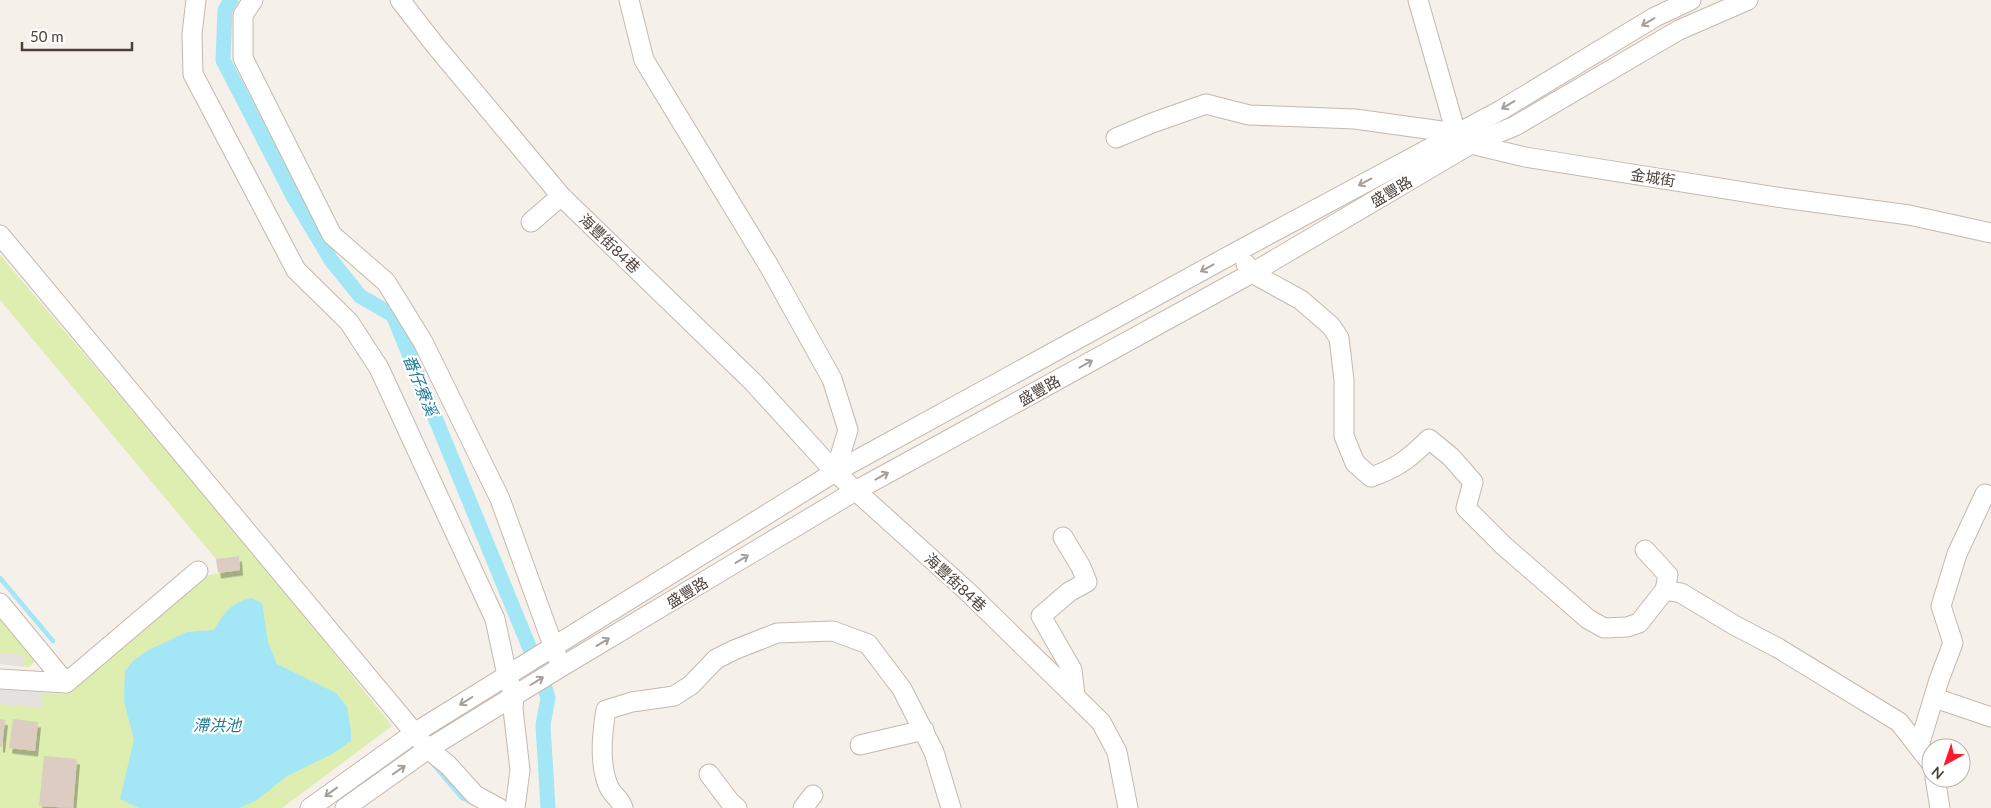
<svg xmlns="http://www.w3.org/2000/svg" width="1991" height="808" viewBox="0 0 1991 808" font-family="Lato,'Noto Sans TC',sans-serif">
  <defs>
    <filter id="shadow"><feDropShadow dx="3" dy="5.5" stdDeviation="0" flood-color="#0004"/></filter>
  </defs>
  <rect width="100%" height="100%" fill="#f6f0ea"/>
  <!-- green -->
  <g fill="#deedb0">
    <path d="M 0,255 L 267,569 L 392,726 L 282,808 L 0,808 L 0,690 L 68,694 L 204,576 L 240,570 L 238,556 L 216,559 L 0,300 Z"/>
    <path d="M 0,606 L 38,659 L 29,667 L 0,664 Z"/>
  </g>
  <!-- parking -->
  <g fill="#e4e1df">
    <path d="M 0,653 L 24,655 L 24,667 L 0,664 Z"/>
    <path d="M 0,690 L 42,692 L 42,708 L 0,704 Z"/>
  </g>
  <!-- water -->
  <path fill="#a3e6f6" d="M 252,598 L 262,603 L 268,642 L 277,664 L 336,693 L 347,707 L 351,732 L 351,741 L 332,754 L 287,776 L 257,800 L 239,808 L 139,808 L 120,799 L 134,740 L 124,701 L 125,671 L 133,661 L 148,650 L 162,644 L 187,632 L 214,630 C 225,612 230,603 252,598 Z"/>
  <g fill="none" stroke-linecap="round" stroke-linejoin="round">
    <!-- stream -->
    <g stroke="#a3e6f6" stroke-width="4.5">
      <path d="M 0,578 L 53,641"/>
      <path d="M 433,764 L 462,798 L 471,802"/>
    </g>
    <!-- canal -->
    <path stroke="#a3e6f6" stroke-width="15" d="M 231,0 L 225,10 L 223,60 L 294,198 L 331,260 L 360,296 L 393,315 L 542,678 L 548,698 L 543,725 L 548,808"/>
  </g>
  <!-- building -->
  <g fill="#dcccc1" filter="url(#shadow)">
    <path d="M 239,556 L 240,570 L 218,573 L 216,559 Z"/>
    <path d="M 0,719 L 5,720 L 2,747 L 0,747 Z"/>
    <path d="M 13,719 L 38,722 L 35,751 L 9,748 Z"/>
    <path d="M 44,756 L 77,759 L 73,808 L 39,806 Z"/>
  </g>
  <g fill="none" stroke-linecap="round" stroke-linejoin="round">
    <defs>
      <g id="minor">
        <path d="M 196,0 L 192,34 L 193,74 L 296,270 L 349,322 L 379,368 L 495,619 L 507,675 L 514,696 L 513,709 L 520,770 L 515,808"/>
        <path d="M 253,0 L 243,15 L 243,58 L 332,235 L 386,282 L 423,342 L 500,499 L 558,659"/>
        <path d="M 400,0 L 435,45 L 561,196 L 753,382 L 835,472 L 968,592 L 1101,722 L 1117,752 L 1128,808"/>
        <path d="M 629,0 L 644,60 L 769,266 L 832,379 L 848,430 L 835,472"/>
        <path d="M 1418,0 L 1456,133 L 1471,144 L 1525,157 L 1783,198 L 1909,215 L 1991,233"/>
        <path d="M 1116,138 L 1152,123 L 1206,104 L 1249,115 L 1355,119 L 1456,133"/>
        <path d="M 531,222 L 561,196"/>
        <path d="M 0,235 L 428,749 L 448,765 L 475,795 L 499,808"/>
        <path d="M 1246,264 L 1252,273 L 1301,300 L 1331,326 L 1339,338 L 1344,380 L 1344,436 L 1355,463 L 1371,477 C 1397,468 1409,459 1429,439 L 1451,457 L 1473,482 L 1466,508 L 1504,546 L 1588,619 L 1604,628 L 1627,627 L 1639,623 L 1665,590 L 1681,593 L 1734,625 L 1778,648 L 1899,722 L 1931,763"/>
        <path d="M 1063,537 L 1081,567 L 1087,582 L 1069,592 L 1041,616 L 1072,670 L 1075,695"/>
        <path d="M 1645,550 L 1668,575 L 1665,590"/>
        <path d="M 0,603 L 66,683 L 0,679"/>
        <path d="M 66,683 L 198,571"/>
        <path d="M 1935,698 L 1991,717"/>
        <path d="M 860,745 L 924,730"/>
        <path d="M 1919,746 L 1939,680 L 1953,643 L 1941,606 L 1957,554 L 1985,494"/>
        <path d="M 709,774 L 730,802 L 737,808"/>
        <path d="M 1935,778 L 1940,808"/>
        <path d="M 310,808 L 416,732 L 835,472 L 1238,251 L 1501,110 L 1655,17 L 1691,0"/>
        <path d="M 345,808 L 428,749 L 561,667 L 857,490 L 1252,273 L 1471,144 L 1515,126 L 1679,30 L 1748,0"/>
        <path d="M 623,808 C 621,799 611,794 608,785 C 599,763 602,733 606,710 L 632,702 L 674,696 L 691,685 L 716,659 L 734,650 L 777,633 L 833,631 L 868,644 L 902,689 L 934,752 L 951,808"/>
        <path d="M 803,808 L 813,795"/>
      </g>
    </defs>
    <!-- minor casing -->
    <use href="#minor" stroke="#c5b8ae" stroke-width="21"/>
    <!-- minor -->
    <use href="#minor" stroke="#fff" stroke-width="19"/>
  </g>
  <!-- one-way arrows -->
  <defs><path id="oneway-shaft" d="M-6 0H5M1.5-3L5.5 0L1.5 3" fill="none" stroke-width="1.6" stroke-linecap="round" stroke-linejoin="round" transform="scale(1.25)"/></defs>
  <g stroke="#a59f9b">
    <use href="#oneway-shaft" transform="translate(1648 22) rotate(149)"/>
    <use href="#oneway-shaft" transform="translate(1508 105) rotate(149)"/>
    <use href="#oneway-shaft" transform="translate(1365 182) rotate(152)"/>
    <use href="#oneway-shaft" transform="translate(1207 268) rotate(151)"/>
    <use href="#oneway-shaft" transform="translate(1086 364) rotate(-29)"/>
    <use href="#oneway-shaft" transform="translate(882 476) rotate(-29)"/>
    <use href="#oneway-shaft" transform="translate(742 559) rotate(-31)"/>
    <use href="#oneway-shaft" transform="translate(603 642) rotate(-31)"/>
    <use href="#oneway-shaft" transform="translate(537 681) rotate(-32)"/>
    <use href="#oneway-shaft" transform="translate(466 701) rotate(148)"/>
    <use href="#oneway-shaft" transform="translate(399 770) rotate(-35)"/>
    <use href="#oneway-shaft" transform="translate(331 792) rotate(144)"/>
  </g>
  <g text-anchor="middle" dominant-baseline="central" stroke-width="4.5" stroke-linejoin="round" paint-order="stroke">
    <!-- street labels -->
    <g font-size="15" fill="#4b3f37" stroke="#fff">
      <text transform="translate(1653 177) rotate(9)">金城街</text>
      <text transform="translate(1391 191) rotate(-30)">盛豐路</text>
      <text transform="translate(610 243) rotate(44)">海豐街84巷</text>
      <text transform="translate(1039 390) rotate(-29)">盛豐路</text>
      <text transform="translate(956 582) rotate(43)">海豐街84巷</text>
      <text transform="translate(687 592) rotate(-31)">盛豐路</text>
    </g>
    <!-- water labels -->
    <g font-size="16" font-style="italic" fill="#217c94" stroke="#fff">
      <text transform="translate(421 385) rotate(68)">番仔寮溪</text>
      <text x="217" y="724">滯洪池</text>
    </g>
  </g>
  <!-- north arrow -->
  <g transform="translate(1946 763) rotate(220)"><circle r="24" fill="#ffffff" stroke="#b7b2af"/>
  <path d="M0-4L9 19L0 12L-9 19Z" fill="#ff1827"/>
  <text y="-8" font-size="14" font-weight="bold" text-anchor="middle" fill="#4b3f37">N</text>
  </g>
  <!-- scale -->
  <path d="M22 42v8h110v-8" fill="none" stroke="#4b3f37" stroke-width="2.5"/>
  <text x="30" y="42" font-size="15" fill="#4b3f37" stroke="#ffffff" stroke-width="4" paint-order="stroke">50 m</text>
</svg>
